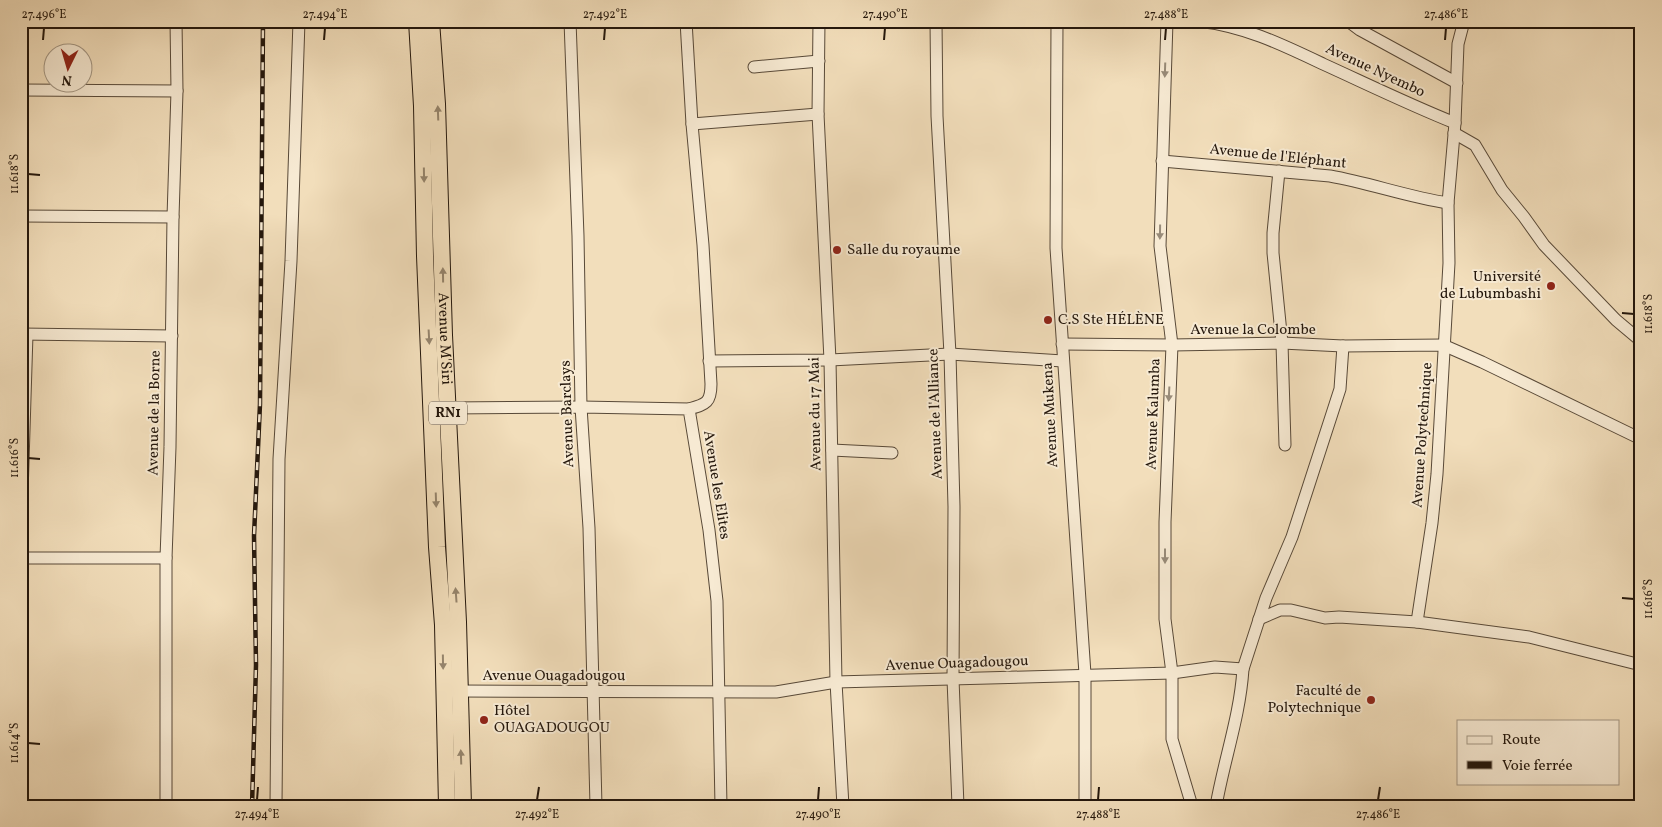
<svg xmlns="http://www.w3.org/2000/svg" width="1662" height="827" viewBox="0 0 1662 827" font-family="Vollkorn,serif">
  <rect width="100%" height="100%" fill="#f2debb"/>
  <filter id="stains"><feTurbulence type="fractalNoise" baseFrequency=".004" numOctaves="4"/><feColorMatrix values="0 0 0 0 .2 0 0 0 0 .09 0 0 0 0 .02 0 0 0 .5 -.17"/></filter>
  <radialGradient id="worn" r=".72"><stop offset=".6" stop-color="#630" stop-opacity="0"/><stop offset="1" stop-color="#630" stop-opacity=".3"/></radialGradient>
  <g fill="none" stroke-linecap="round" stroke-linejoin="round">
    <defs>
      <g id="minor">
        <path d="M 570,21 L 578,236 L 581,407 L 589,528 L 596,806"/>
        <path d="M 686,21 L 692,124 L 703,245 L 711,384 C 711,403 706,404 689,409"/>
        <path d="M 819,21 L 818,114 L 830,360 L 836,682 L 843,806"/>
        <path d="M 936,21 L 937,116 L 950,354 L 954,507 L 953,679 L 958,806"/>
        <path d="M 1057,21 L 1056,248 L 1085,674 L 1085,806"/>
        <path d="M 1167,21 L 1160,246 L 1172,345 L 1165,522 L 1165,619 L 1172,673 L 1172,739 L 1192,806"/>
        <path d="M 1198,21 C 1244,26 1281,44 1323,64 C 1367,84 1410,105 1455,123"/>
        <path d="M 1348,21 L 1360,30 L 1457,83"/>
        <path d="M 754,67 L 819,61"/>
        <path d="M 21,90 L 177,91"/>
        <path d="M 692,124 L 818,114"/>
        <path d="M 1454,133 L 1475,145 L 1502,190 L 1524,217 L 1544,245 L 1616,320 L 1641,341"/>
        <path d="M 1162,161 L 1330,176 C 1370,183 1408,197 1448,203"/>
        <path d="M 1279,171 L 1273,233 L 1273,253 L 1282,343 L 1285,445"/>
        <path d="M 21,216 L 173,217"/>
        <path d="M 21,334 L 172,336"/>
        <path d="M 1062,344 L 1172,345 L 1282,343 L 1343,346 L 1443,345 L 1482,362 L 1641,439"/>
        <path d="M 709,361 L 830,360 L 950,354 L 1063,361"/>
        <path d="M 448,408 L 581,407 L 689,409 L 709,530 L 717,601 L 721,806"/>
        <path d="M 832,450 L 892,453"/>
        <path d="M 21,526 L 27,334"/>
        <path d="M 21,558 L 166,558"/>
        <path d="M 1259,619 L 1280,610 L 1291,610 L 1325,618 L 1339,617 L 1417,622 L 1529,637 L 1641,665"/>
        <path d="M 1417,622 L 1432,523 L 1437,474 L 1449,263 L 1448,203 L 1455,123 L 1458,44 L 1464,21"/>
        <path d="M 459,691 L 776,692 L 836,682 L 1172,673 L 1215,667 L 1243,669 L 1266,598 L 1292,537 L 1340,389 L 1343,346"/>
        <path d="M 21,757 L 22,806"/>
        <path d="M 166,806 L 166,558 L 170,447 L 173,217 L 177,91 L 176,21"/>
        <path d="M 276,806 L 279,459 L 291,261 L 299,21"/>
        <path d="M 1216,806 C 1224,760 1240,716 1243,669"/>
      </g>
      <g id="highway">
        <path d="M 417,21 L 422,106 L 425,256 L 437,547 L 443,625 L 447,806"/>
        <path id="s1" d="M 431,21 L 437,104 L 444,335 L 458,622 L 463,806"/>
      </g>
    </defs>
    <!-- minor casing -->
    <use href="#minor" stroke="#584938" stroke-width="13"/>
    <!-- highway casing -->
    <use href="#highway" stroke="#24170c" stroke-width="18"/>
    <!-- minor -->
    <use href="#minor" stroke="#f7ead3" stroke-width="11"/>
    <!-- highway -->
    <use href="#highway" stroke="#f2debb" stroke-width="16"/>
    <defs>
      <path id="rail" d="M 252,806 L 256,665 L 254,536 L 260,404 L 263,21"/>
    </defs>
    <!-- rail casing -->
    <use href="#rail" stroke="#24170c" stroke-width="4.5"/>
    <!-- rail -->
    <use href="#rail" stroke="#f7ead3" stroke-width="2.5" stroke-dasharray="8" stroke-linecap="butt"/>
  </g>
  <!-- one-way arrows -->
  <defs><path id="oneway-solid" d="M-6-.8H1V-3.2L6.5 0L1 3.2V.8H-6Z" transform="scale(1.25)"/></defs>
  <g fill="#988b79">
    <use href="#oneway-solid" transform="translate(1165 70) rotate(92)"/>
    <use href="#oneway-solid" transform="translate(1160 232) rotate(91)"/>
    <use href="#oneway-solid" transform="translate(1169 394) rotate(93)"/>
    <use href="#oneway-solid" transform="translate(1165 556) rotate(90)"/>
  </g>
  <g fill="#95846c">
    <use href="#oneway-solid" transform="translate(438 113) rotate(-92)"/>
    <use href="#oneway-solid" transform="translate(424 175) rotate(89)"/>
    <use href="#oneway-solid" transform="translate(443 275) rotate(-91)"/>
    <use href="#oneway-solid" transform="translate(429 337) rotate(87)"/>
    <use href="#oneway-solid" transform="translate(436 500) rotate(88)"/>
    <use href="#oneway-solid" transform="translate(456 595) rotate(-94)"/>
    <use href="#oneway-solid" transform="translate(443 662) rotate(89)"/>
    <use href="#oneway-solid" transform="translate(461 757) rotate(-92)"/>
  </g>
  <!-- ticks -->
  <path fill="none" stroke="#24170c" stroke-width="2" d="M 43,40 L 44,28M 324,40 L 325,28M 604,40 L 605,28M 884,40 L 885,28M 1165,40 L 1166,28M 1445,40 L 1446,28M 28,174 L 40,175M 1622,313 L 1634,314M 28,458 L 40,459M 1622,598 L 1634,599M 28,743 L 40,744M 257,800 L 258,787M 537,800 L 539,787M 818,800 L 819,787M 1098,800 L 1099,787M 1378,800 L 1380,787"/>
  <!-- markers -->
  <g fill="#8f2418" stroke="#f7ead3" stroke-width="2">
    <circle cx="837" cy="250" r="5"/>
    <circle cx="1551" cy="286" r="5"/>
    <circle cx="1048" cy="320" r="5"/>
    <circle cx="1371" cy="700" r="5"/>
    <circle cx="484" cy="720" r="5"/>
  </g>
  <g text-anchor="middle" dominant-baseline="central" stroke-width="4" stroke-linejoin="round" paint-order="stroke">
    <!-- shield labels -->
    <rect fill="#f7ead3" stroke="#635648" stroke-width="1" x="429" y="401.5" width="38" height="23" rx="4"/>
    <g font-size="14" font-weight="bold" fill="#24170c">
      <text x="448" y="413">RN1</text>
    </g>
    <!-- street labels -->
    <g font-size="15" fill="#24170c" stroke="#f7ead3">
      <text transform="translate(1375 71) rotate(25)">Avenue Nyembo</text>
      <text transform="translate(1278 157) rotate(6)">Avenue de l'Eléphant</text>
      <text x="1253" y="330">Avenue la Colombe</text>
      <text stroke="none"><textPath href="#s1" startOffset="318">Avenue M'Siri</textPath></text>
      <text transform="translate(155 413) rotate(-89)">Avenue de la Borne</text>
      <text transform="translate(568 414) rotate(-92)">Avenue Barclays</text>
      <text transform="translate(816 414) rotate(-91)">Avenue du 17 Mai</text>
      <text transform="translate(936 414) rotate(-92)">Avenue de l'Alliance</text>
      <text transform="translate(1154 414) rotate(-88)">Avenue Kalumba</text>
      <text transform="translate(1051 415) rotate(-93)">Avenue Mukena</text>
      <text transform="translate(1423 435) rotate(-86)">Avenue Polytechnique</text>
      <text transform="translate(716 485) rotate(81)">Avenue les Elites</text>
      <text transform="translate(957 664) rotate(-2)">Avenue Ouagadougou</text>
      <text x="554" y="676">Avenue Ouagadougou</text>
    </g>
    <!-- poi labels -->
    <g font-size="15" fill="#24170c" stroke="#f7ead3" text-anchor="start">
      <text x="847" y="250">Salle du royaume</text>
      <text x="1541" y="277" text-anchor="end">Université<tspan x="1541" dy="17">de Lubumbashi</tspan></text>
      <text x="1058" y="320">C.S Ste HÉLÈNE</text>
      <text x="1361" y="691" text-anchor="end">Faculté de<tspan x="1361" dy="17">Polytechnique</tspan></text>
      <text x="494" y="711">Hôtel<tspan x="494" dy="17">OUAGADOUGOU</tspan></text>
    </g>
  </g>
  <!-- margin -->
  <rect width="1662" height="827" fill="none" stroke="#f2debb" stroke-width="55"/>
  <!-- legend -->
  <rect x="1457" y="720" width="162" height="65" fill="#f7ead3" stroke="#a39683"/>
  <rect x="1467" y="736" width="25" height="8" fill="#f7ead3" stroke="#a39683"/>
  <text x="1502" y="744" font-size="15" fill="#24170c">Route</text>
  <rect x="1467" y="761" width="25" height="8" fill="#24170c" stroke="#a39683"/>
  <text x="1502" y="770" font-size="15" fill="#24170c">Voie ferrée</text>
  <!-- north arrow -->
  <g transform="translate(68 68) rotate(185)"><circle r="24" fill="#f7ead3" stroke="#a39683"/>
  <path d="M0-4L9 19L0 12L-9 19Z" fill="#8f2418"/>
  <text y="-8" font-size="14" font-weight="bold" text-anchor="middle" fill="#24170c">N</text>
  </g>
  <rect x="28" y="28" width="1606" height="772" fill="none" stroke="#24170c" stroke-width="2"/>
  <g font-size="12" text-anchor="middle" fill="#24170c">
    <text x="44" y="18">27.496°E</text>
    <text x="325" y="18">27.494°E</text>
    <text x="605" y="18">27.492°E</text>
    <text x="885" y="18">27.490°E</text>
    <text x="1166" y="18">27.488°E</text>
    <text x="1446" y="18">27.486°E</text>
    <text transform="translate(14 174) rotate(-90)" y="4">11.618°S</text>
    <text transform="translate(1648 314) rotate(-90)" y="4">11.618°S</text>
    <text transform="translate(14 458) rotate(-90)" y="4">11.616°S</text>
    <text transform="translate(1648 599) rotate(-90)" y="4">11.616°S</text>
    <text transform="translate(14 743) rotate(-90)" y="4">11.614°S</text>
    <text x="257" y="818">27.494°E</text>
    <text x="537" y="818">27.492°E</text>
    <text x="818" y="818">27.490°E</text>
    <text x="1098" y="818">27.488°E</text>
    <text x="1378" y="818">27.486°E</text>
  </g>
  <rect width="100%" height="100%" filter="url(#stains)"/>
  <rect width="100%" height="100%" fill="url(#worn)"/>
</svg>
